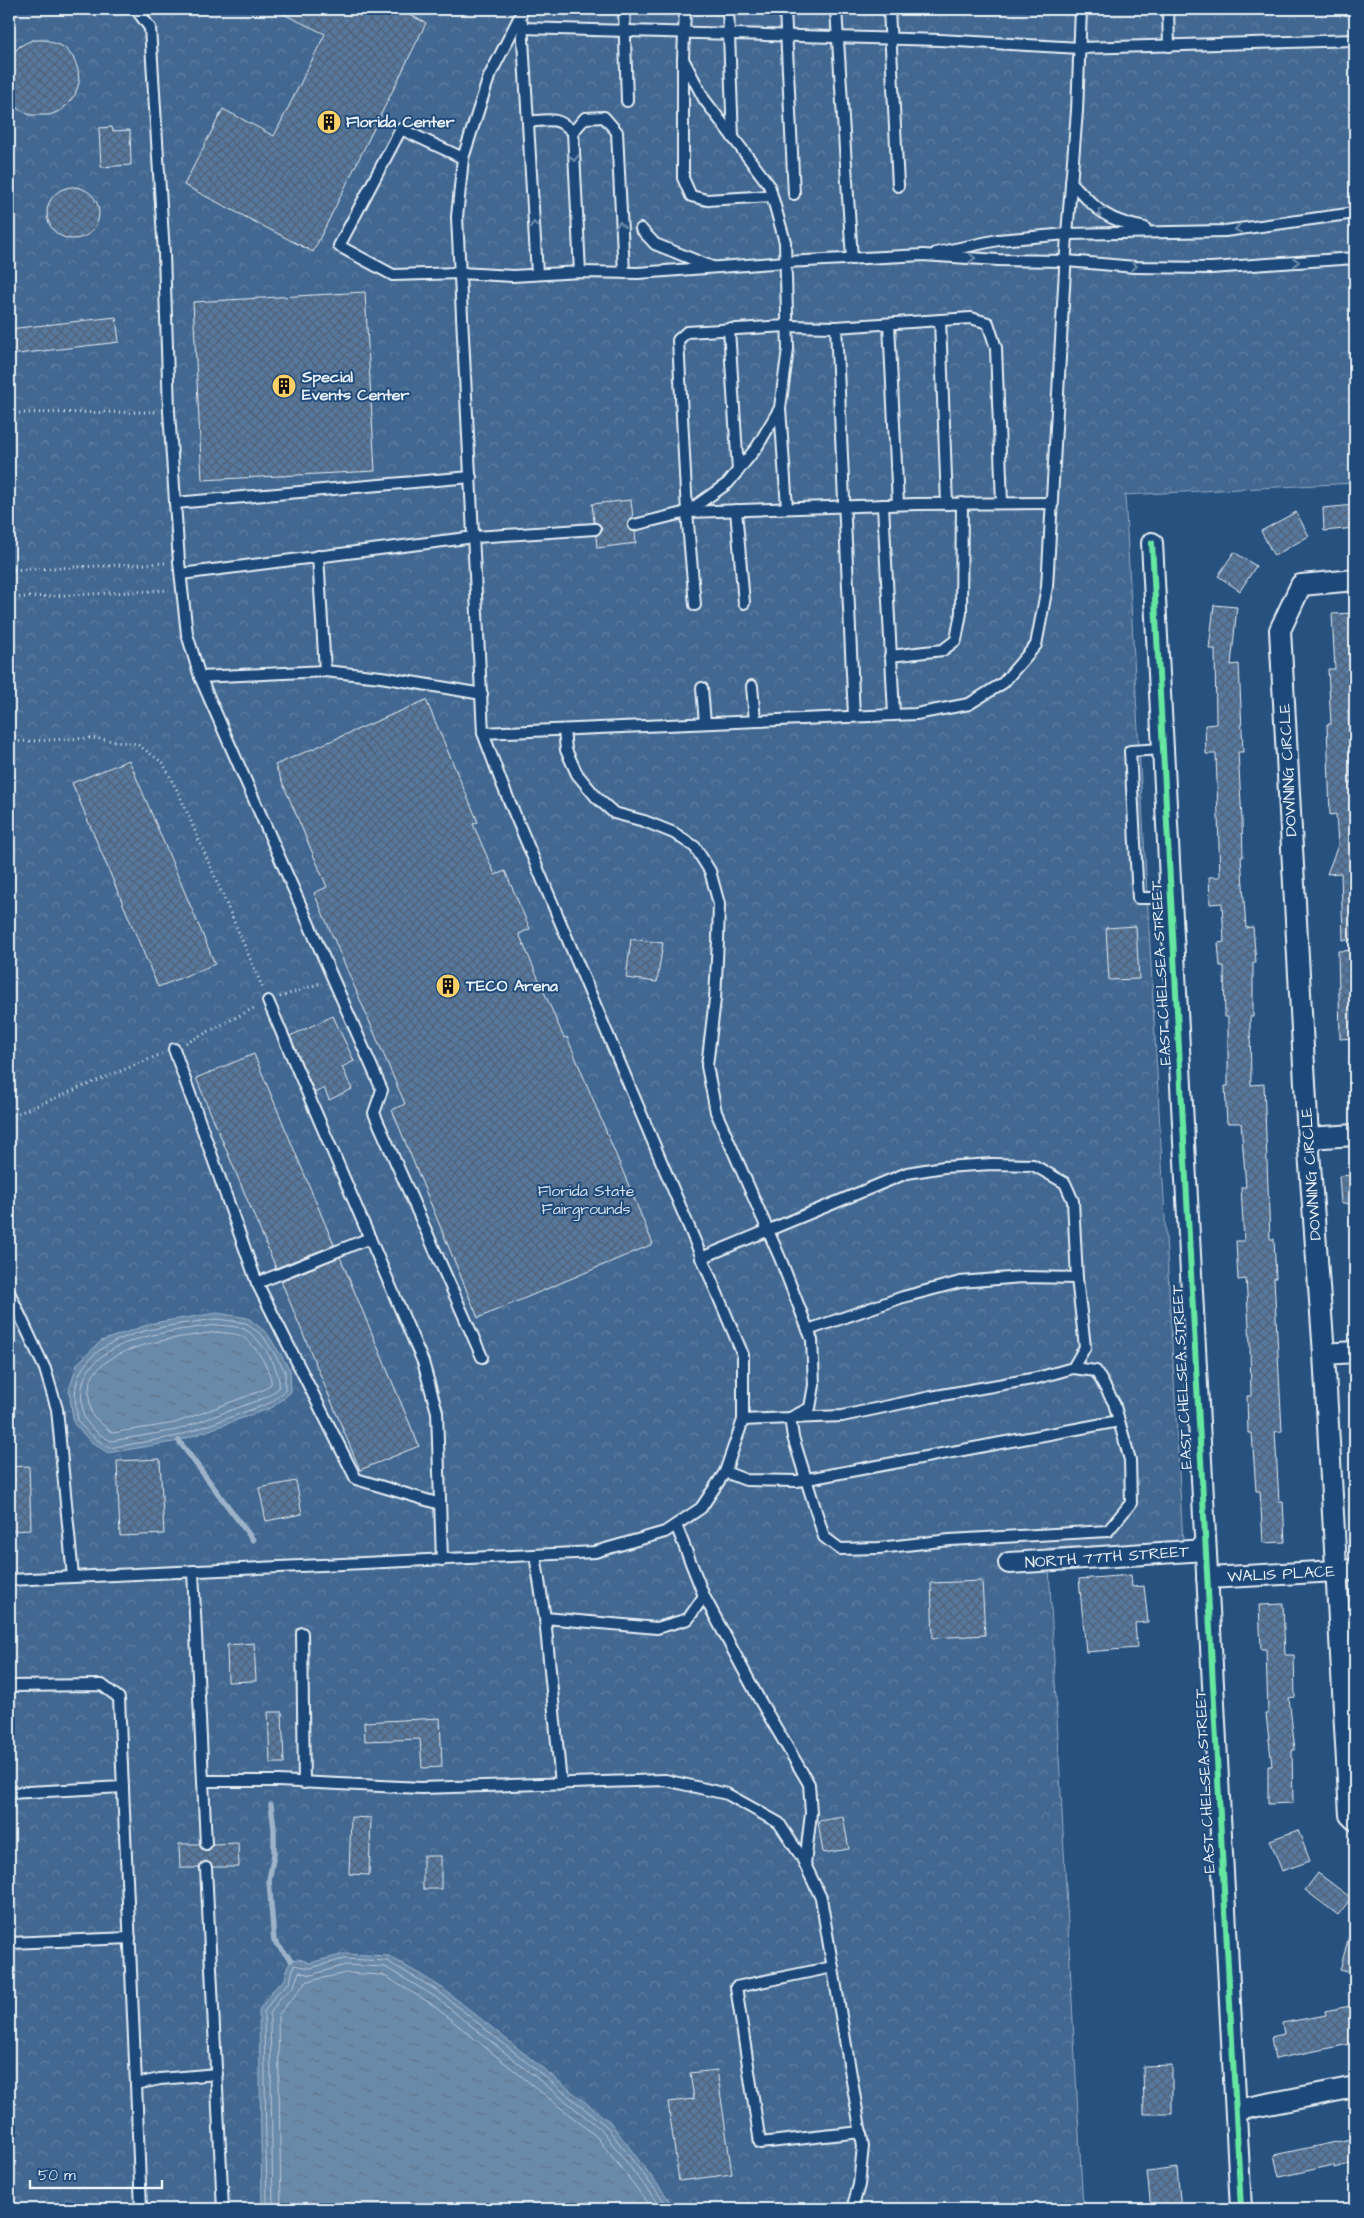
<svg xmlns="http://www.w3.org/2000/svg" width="1364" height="2218" viewBox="0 0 1364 2218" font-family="'Architects Daughter',sans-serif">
  <defs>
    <pattern id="park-crowns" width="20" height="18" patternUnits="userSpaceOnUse" patternTransform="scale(1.25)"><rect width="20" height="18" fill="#436891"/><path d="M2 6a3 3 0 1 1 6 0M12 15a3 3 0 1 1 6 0" fill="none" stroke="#5e7ea1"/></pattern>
    <pattern id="water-ripples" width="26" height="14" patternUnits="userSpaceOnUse" patternTransform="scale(1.25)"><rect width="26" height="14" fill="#6b8aaa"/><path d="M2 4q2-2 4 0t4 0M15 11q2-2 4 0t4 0" fill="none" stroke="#5e7388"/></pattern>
    <pattern id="building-cross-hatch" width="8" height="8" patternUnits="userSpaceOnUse" patternTransform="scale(1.25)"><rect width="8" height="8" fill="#57789d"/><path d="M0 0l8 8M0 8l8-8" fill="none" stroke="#4f6278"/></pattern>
  </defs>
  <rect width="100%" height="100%" fill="#27517f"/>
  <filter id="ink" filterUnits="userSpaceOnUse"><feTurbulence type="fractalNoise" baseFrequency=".02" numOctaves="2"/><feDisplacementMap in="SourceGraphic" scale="10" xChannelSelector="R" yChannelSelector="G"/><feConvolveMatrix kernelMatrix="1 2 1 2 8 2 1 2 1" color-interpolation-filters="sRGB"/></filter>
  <g filter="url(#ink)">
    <!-- park -->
    <path fill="url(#park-crowns)" stroke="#96acc4" d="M 9,9 L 1355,9 L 1355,483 L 1125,495 L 1183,1543 L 1048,1548 L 1083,2209 L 9,2209 Z"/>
    <!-- water -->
    <g fill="url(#water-ripples)" stroke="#9db3c9">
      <path d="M 217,1313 L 248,1318 L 267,1333 L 290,1370 L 291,1392 L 273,1407 L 179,1441 L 108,1453 L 90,1441 L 74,1424 L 69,1391 L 77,1364 L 101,1341 L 153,1323 Z"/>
      <path d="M 344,1954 L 389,1956 L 441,1987 L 610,2122 L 676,2209 L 262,2209 L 259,2010 L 272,1991 L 285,1979 L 287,1968 L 291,1960 L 299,1959 L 310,1963 Z"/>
    </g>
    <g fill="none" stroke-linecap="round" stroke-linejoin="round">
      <!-- shore -->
      <g stroke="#b6c8d9" stroke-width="1">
        <path d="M 217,1319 L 246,1323 L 263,1336 L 285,1371 L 285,1391 L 270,1403 L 178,1436 L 110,1448 C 102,1444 82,1429 78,1421 C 77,1416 77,1410 76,1406 C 66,1333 166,1326 217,1319 Z"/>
        <path d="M 217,1325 C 225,1326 237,1326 244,1329 C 260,1337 282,1370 279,1388 L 267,1397 L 177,1430 L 111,1441 C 103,1437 90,1428 85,1419 C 83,1416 83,1409 82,1404 C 73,1338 171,1331 217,1325 Z"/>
        <path d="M 217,1332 C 224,1333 234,1333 241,1336 C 253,1341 273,1372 271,1384 L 263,1390 L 175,1423 L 112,1433 L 92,1415 C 89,1402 86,1386 94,1374 C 115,1343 183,1337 217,1332 Z"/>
        <path d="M 267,2209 L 264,2012 L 276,1994 L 290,1982 L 294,1965 L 310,1968 L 344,1959 L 387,1961 L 438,1991 L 606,2126 L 670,2209"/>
        <path d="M 273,2209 L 270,2014 L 280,1998 L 294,1986 L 299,1972 L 311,1975 L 345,1965 L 385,1967 L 434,1996 L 602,2130 L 662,2209"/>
        <path d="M 281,2209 L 278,2016 C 286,2003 298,1995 305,1982 L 346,1973 L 383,1975 L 430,2003 L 596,2136 L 653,2209"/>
      </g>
      <!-- stream -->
      <g stroke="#9db3c9" stroke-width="5.5">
        <path d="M 179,1441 L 253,1540"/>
        <path d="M 271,1805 L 274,1828 L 274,1854 L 269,1880 L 274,1941 L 291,1960"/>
      </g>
    </g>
    <!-- building -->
    <g fill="url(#building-cross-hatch)" stroke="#e8f1f8">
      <path d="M 273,9 L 398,9 L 426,23 L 313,252 L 184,185 L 223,109 L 274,136 L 325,34 Z"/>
      <path d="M 32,40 L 46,40 L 64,47 L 73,57 L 78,69 L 79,83 L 75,95 L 62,110 L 50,115 L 30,115 L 18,109 L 9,99 L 9,57 L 20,46 Z"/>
      <path d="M 112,127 L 113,131 L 130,130 L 131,165 L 101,167 L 99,128 Z"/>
      <circle cx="73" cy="213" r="26"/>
      <path d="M 365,292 L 375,471 L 202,480 L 193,302 Z"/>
      <path d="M 116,317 L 119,342 L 9,355 L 9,329 Z"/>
      <path d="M 631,500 L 633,518 L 629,520 L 627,526 L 629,530 L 635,532 L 636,543 L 597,548 L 596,536 L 601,532 L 602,528 L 598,523 L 594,522 L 592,504 Z"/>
      <path d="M 1355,505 L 1355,528 L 1324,531 L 1323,508 Z"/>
      <path d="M 1296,512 L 1309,536 L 1274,556 L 1261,531 Z"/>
      <path d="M 1234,552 L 1256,566 L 1240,591 L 1218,576 Z"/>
      <path d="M 1214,605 L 1237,607 L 1231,665 L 1239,664 L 1243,752 L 1238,752 L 1242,820 L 1243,857 L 1241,857 L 1246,928 L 1253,927 L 1256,963 L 1253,963 L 1253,1017 L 1250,1017 L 1251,1085 L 1264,1084 L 1270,1239 L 1274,1239 L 1276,1278 L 1274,1278 L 1282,1431 L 1275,1432 L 1279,1501 L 1283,1501 L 1285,1542 L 1263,1543 L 1260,1491 L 1256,1491 L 1252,1433 L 1248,1433 L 1247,1396 L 1251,1396 L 1250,1343 L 1246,1279 L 1238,1280 L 1236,1241 L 1244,1241 L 1241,1187 L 1246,1187 L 1241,1123 L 1227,1123 L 1225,1086 L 1228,1086 L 1228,1017 L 1225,1017 L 1224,966 L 1220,966 L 1218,943 L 1224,942 L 1222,903 L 1210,904 L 1209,877 L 1220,877 L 1216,754 L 1206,754 L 1205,725 L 1216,724 L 1215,649 L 1209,649 Z"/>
      <path d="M 1355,613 L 1355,696 L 1352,696 L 1352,710 L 1348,710 L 1351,784 L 1355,784 L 1355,802 L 1349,802 L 1350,832 L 1355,832 L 1355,940 L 1343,940 L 1341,873 L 1327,874 L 1338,845 L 1336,814 L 1330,815 L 1327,724 L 1331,724 L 1328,669 L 1335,669 L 1332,614 Z"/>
      <path d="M 426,700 L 478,822 L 473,824 L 495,875 L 505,871 L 530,929 L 519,934 L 564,1038 L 567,1037 L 653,1244 L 478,1318 L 392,1110 L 405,1104 L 314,893 L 327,887 L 275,765 Z"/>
      <path d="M 129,760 L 215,964 L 158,987 L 72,783 Z"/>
      <path d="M 1136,926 L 1139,979 L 1109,980 L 1106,928 Z"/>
      <path d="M 631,939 L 663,943 L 657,982 L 626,978 Z"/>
      <path d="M 1355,950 L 1355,1038 L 1340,1039 L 1338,951 Z"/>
      <path d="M 333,1016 L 354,1061 L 342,1067 L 352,1089 L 329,1100 L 324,1088 L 315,1093 L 290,1036 Z"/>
      <path d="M 254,1054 L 334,1245 L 276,1268 L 196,1078 Z"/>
      <path d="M 1355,1175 L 1355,1203 L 1341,1204 L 1339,1176 Z"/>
      <path d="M 340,1257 L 419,1446 L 360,1470 L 281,1281 Z"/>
      <path d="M 160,1459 L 164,1534 L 120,1536 L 117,1461 Z"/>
      <path d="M 29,1466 L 31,1530 L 9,1531 L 9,1467 Z"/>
      <path d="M 296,1481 L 302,1514 L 266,1521 L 259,1488 Z"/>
      <path d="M 1131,1575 L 1132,1587 L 1144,1586 L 1148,1622 L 1135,1623 L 1137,1648 L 1086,1652 L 1079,1579 Z"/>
      <path d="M 982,1581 L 985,1635 L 933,1638 L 931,1583 Z"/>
      <path d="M 1283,1604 L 1285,1655 L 1294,1655 L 1295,1697 L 1289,1698 L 1295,1750 L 1292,1750 L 1293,1803 L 1268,1804 L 1268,1766 L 1272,1766 L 1266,1714 L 1268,1714 L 1266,1649 L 1261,1649 L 1259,1605 Z"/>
      <path d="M 254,1643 L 256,1681 L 228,1682 L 227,1645 Z"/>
      <path d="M 268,1712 L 282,1712 L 284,1763 L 270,1763 Z"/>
      <path d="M 440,1718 L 442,1767 L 422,1768 L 420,1739 L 365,1741 L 364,1722 Z"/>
      <path d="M 351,1817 L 371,1818 L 369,1875 L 349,1874 Z"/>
      <path d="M 843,1817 L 849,1849 L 823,1853 L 818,1821 Z"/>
      <path d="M 1298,1830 L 1310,1861 L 1282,1871 L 1270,1840 Z"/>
      <path d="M 238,1843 L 239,1867 L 213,1867 L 211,1864 L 206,1861 L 202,1863 L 199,1868 L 180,1868 L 179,1844 L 199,1844 L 201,1848 L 206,1851 L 210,1849 L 213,1844 Z"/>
      <rect x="423" y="1856" width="18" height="33"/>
      <path d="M 1318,1873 L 1351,1898 L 1338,1915 L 1305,1890 Z"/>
      <path d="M 1350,1932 L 1355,1932 L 1355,1974 L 1340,1970 Z"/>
      <path d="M 1355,2005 L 1355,2043 L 1275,2059 L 1271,2037 L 1284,2034 L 1282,2023 L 1326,2015 L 1325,2011 Z"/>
      <path d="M 1172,2065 L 1172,2114 L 1144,2114 L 1143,2066 Z"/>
      <path d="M 717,2070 L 732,2174 L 679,2181 L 668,2102 L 694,2099 L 690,2073 Z"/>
      <path d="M 1355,2138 L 1355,2163 L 1334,2168 L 1334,2165 L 1279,2177 L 1274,2155 Z"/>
      <path d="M 1177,2168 L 1181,2209 L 1151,2209 L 1147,2172 Z"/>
    </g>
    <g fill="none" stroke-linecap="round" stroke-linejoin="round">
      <defs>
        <g id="lane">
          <path d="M 136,9 L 150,28 L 164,254 L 169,411 L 179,562 L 187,634 L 200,677 L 382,1090 L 374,1113 L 482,1357"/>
          <path d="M 624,9 L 627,101"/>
          <path d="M 728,9 L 733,138"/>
          <path d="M 785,9 L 794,194"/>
          <path d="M 836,9 L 852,259"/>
          <path d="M 889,9 L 898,186"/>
          <path d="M 1168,9 L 1169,46"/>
          <path d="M 522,23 L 537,274"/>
          <path d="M 522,28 L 940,40 L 1080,48 L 1355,40"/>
          <path d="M 683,60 L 683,178 L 691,196 L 707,200 L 771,196"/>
          <path d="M 528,122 C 549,120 557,116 573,132"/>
          <path d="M 463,158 L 401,129 L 339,246 L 393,275 L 460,273 L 513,276 L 580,272 L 638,273 L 786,262 L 923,255 L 998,260 L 1067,261 L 1135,267 L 1211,268 L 1355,258"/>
          <path d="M 1071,182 C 1098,211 1105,220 1145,228"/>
          <path d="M 641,229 L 655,244 L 712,267"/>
          <path d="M 936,253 L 998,240 L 1067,234 L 1225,231 L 1355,213"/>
          <path d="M 580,272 L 573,132 L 585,118 L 604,117 L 617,132 L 624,273"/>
          <path d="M 940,320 L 947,504"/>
          <path d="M 889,324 L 898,504"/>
          <path d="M 729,329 L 738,471"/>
          <path d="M 780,408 L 787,508"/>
          <path d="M 175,503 L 471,477"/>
          <path d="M 883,505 L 894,714"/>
          <path d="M 736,510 L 744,603"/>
          <path d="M 688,512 L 916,504 L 1053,503"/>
          <path d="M 634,525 L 687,512 L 728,483 L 757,447 L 780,408 L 788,349 L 785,242 L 769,185 L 704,99 L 683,59 L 685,9"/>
          <path d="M 318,556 L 325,671"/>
          <path d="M 181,574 L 475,537 L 595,529"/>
          <path d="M 695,605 L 687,512 L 678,340 L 687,332 L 787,326 L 836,327"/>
          <path d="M 890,656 L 943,650 L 956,640 L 961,613 L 962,503"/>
          <path d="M 200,677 L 325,671 L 381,677 L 482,694"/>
          <path d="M 752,686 L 755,721"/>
          <path d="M 702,688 L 705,723"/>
          <path d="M 854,716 L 836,327 L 971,318 L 988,323 L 996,348 L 1002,503"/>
          <path d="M 564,730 L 566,750 L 577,774 L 597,798 L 614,813 L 644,821 L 674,833 L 695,847 L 710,871 L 719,904 L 718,940 L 715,999 L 707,1066 L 716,1112 L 780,1258 L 812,1340 L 814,1385 L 810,1408 L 790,1418 L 743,1420"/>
          <path d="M 483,733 L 916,714 L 969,704 L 1003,683 L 1036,645 L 1047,587 L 1067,234 L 1077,111 L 1081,9"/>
          <path d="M 1163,749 L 1130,751 L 1138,898 L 1171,898"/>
          <path d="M 268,1001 L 423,1362 L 437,1412 L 442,1560"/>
          <path d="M 174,1049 L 257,1283"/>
          <path d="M 370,1238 L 257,1283 L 356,1479 L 440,1504"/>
          <path d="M 701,1258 L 907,1173 L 944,1167 L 992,1164 L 1033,1165 L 1065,1183 L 1073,1201 L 1077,1278 L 1085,1347 L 1073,1368 L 1037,1378 L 931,1397 L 842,1416 L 790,1418 L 793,1437 L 824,1537 L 840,1549 L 879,1548 L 950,1540 L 1108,1531 L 1131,1503 L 1130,1460 L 1114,1403 L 1096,1371 L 1073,1368"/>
          <path d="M 9,1292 L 45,1369 L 57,1409 L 73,1577"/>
          <path d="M 808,1330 L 903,1297 L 960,1282 L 1022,1277 L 1077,1278"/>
          <path d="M 725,1472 L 746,1480 L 797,1481 L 1119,1421"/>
          <path d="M 535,1555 L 545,1618 L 657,1628 L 688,1619 L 704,1596 L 676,1525"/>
          <path d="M 193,1571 L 206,1844"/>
          <path d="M 9,1580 L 595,1552 L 665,1532 L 701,1508 L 725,1472 L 743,1420 L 743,1355 L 502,784 L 483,733 L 457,217 L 463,158 L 489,77 L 521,14 L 521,9"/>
          <path d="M 704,1596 L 759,1699 L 809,1784 L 811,1813 L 805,1864"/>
          <path d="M 545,1618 L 561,1784"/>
          <path d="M 302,1633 L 304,1783"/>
          <path d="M 9,1686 L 102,1685 L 119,1698 L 136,2084"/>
          <path d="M 203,1781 L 278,1781 L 421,1788 L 665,1780 L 727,1794 L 779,1823 L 802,1858 L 821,1898 L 863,2146 L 859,2185 L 852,2209"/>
          <path d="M 9,1793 L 123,1787"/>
          <path d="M 206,1868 L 223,2209"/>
          <path d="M 9,1943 L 130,1938"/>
          <path d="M 833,1967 L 736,1987 L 760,2143 L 861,2132"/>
          <path d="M 141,2209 L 136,2084 L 160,2079 L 217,2074"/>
        </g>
        <g id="street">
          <path d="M 1152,543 L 1241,2209"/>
          <path d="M 1355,580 L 1301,585 L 1280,630 L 1308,1138 L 1324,1354 L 1350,1815 L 1355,1820"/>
          <path d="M 1308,1138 L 1355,1135"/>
          <path d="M 1324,1354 L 1355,1352"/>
          <path d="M 1009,1563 L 1205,1550"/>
          <path d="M 1207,1578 L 1355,1570"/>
          <path d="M 1237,2110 L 1355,2087"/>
        </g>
      </defs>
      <!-- lane casing -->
      <use href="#lane" stroke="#e8f1f8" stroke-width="14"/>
      <!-- street casing -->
      <use href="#street" stroke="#e8f1f8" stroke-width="24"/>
      <!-- path -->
      <g stroke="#e8f1f8" stroke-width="3" stroke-dasharray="1 4" stroke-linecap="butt">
        <path d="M 9,413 L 155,412"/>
        <path d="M 9,570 L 165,563"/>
        <path d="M 9,598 L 169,590"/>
        <path d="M 9,742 L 92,738 L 137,744 L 163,763 L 179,794 L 264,991"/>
        <path d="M 280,997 L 321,983"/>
        <path d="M 186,1043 L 256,1007"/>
        <path d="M 9,1117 L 162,1054"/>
      </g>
      <!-- lane -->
      <use href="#lane" stroke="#1f4a7a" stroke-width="10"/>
      <!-- street -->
      <use href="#street" stroke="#1f4a7a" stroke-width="20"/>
      <defs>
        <path id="cycleway" d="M 1152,543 L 1241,2209"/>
      </defs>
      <!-- cycleway casing -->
      <use href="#cycleway" stroke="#1f4a7a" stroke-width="9"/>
      <!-- cycleway -->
      <use href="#cycleway" stroke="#66e7a1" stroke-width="6"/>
    </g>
    <!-- one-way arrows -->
    <defs><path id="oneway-chevron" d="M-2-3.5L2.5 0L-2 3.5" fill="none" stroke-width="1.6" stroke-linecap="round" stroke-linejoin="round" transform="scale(1.25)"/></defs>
    <g stroke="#6f8dac">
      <use href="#oneway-chevron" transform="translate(574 158) rotate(87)"/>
      <use href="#oneway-chevron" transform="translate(1101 211) rotate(-144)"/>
      <use href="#oneway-chevron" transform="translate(534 225) rotate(-94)"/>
      <use href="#oneway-chevron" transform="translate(620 225) rotate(-94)"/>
      <use href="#oneway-chevron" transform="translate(1238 229) rotate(172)"/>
      <use href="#oneway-chevron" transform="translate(972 258) rotate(4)"/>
      <use href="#oneway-chevron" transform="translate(1296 262) rotate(-4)"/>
      <use href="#oneway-chevron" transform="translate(1134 266) rotate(3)"/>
    </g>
  </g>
  <!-- icons -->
  <defs>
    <symbol id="building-disc" viewBox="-11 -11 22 22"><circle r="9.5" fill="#ffd166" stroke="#1f4a7a"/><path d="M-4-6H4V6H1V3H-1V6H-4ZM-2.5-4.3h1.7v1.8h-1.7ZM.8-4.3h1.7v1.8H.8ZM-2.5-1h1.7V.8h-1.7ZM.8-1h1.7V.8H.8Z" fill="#111"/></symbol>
  </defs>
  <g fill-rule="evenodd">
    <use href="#building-disc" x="315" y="108" width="28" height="28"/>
    <use href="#building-disc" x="270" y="372" width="28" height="28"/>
    <use href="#building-disc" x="434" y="972" width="28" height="28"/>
  </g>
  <g text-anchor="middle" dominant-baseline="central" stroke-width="4" stroke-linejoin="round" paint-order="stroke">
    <!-- poi labels -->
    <g font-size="16" font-weight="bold" fill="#e8f1f8" stroke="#1f4a7a" text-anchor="start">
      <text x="346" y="122">Florida Center</text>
      <text x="302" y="377">Special<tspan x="302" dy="18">Events Center</tspan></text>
      <text x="466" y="986">TECO Arena</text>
    </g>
    <!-- street labels -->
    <g font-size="16" fill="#e8f1f8" stroke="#1f4a7a">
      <text transform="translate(1288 770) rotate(-93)">DOWNING CIRCLE</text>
      <text transform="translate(1161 973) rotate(-93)">EAST CHELSEA STREET</text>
      <text transform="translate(1311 1174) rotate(-94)">DOWNING CIRCLE</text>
      <text transform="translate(1182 1377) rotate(-93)">EAST CHELSEA STREET</text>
      <text transform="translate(1107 1557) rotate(-4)">NORTH 77TH STREET</text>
      <text transform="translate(1281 1574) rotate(-3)">WALIS PLACE</text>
      <text transform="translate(1205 1781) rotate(-93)">EAST CHELSEA STREET</text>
    </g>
    <!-- park labels -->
    <g font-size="16" fill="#d8e3ee" stroke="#1f4a7a">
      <text x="586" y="1191">Florida State<tspan x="586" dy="18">Fairgrounds</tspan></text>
    </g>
  </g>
  <!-- margin -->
  <rect width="1364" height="2218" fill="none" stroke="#1f4a7a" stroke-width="30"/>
  <rect x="15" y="15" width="1334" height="2188" fill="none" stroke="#e8f1f8" stroke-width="2" filter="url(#ink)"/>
  <!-- scale -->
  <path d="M30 2180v8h132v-8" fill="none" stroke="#e8f1f8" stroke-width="2.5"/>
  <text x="38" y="2180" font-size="15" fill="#e8f1f8" stroke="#1f4a7a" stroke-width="4" paint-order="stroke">50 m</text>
</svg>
